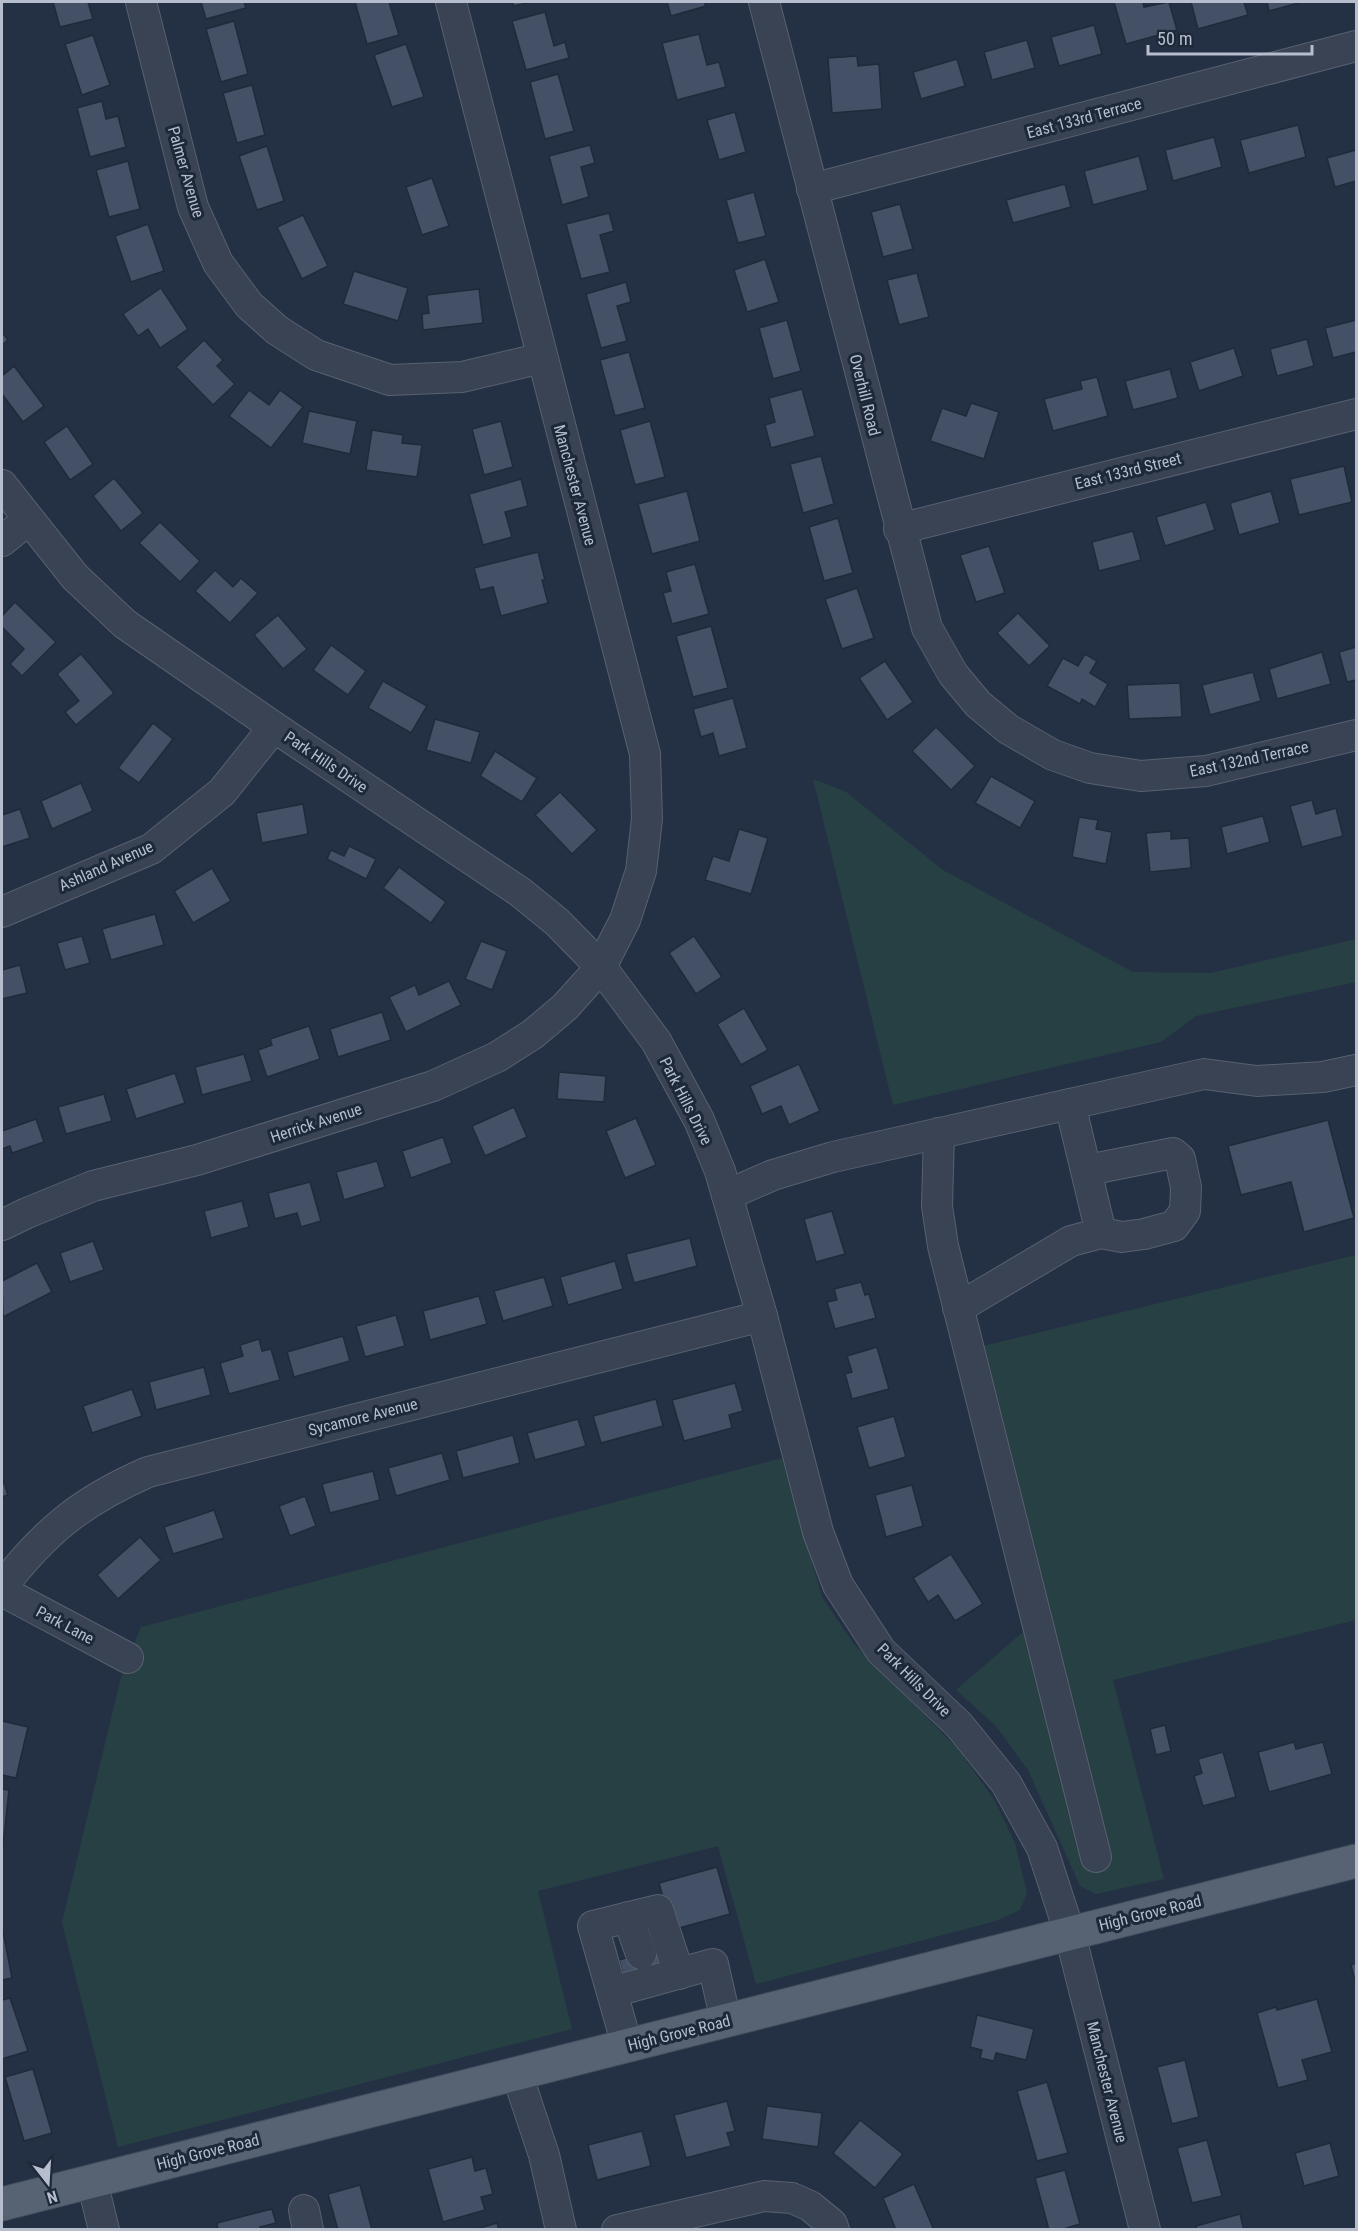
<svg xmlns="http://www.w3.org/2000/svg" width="1358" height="2231" viewBox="0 0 1358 2231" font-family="'Roboto Condensed',sans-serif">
  <rect width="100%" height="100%" fill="#243144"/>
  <!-- green -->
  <g fill="#264044">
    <path d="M 813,779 L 846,792 L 943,870 L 1133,972 L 1211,973 L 1356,939 L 1356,982 L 1196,1016 L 1161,1042 L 893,1105 Z"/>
    <path d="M 1356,1255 L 1356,1620 L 1113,1680 L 1164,1879 L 1096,1894 L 1080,1886 L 1028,1770 L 996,1726 L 956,1690 L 1023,1632 L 954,1353 Z"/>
    <path d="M 782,1458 L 822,1597 L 854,1644 L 958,1749 L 995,1801 L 1015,1843 L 1027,1893 L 1020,1910 L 996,1921 L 756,1984 L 718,1846 L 538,1891 L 572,2029 L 118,2147 L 62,1922 L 121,1677 L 141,1627 Z"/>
  </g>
  <!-- building -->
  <g fill="#435066" stroke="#1f2a3a" stroke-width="1.5">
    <path d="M 53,2 L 88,2 L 93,19 L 60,27 Z"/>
    <path d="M 201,2 L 244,2 L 246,8 L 206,19 Z"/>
    <path d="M 355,2 L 389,2 L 399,35 L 367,44 Z"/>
    <path d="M 512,2 L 531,2 L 514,6 Z"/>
    <path d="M 667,2 L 704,2 L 706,6 L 671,16 Z"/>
    <path d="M 1114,2 L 1143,2 L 1144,7 L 1169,2 L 1177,30 L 1126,44 Z"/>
    <path d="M 1191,2 L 1244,2 L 1248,15 L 1198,29 Z"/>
    <path d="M 1267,2 L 1302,2 L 1269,11 Z"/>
    <path d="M 545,12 L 554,46 L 565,42 L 569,58 L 526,70 L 512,21 Z"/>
    <path d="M 234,21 L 248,74 L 221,82 L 206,29 Z"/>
    <path d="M 1094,25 L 1102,54 L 1059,66 L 1051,37 Z"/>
    <path d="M 699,34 L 707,65 L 719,62 L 726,87 L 677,100 L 662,43 Z"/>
    <path d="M 93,35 L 110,85 L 82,95 L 65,44 Z"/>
    <path d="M 1027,40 L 1035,68 L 992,80 L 984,52 Z"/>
    <path d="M 406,44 L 424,97 L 392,107 L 374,55 Z"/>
    <path d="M 857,56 L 858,66 L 879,64 L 882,109 L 832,113 L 828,58 Z"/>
    <path d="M 957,59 L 965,86 L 921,99 L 913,72 Z"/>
    <path d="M 558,74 L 574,131 L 545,139 L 530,82 Z"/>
    <path d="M 252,85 L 265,135 L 237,143 L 223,93 Z"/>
    <path d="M 102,101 L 106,119 L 118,116 L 126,147 L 90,157 L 77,108 Z"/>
    <path d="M 735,112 L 746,152 L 719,160 L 707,120 Z"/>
    <path d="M 1298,125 L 1306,157 L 1249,173 L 1240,140 Z"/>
    <path d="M 1214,137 L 1222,167 L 1173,181 L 1165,150 Z"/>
    <path d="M 590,145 L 595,163 L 581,167 L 589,197 L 562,205 L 549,156 Z"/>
    <path d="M 267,146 L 284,201 L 257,210 L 239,156 Z"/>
    <path d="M 1356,150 L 1356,181 L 1335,187 L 1327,158 Z"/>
    <path d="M 1139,156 L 1148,190 L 1093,205 L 1084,171 Z"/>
    <path d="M 128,161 L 140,209 L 109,217 L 96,170 Z"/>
    <path d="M 432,178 L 449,226 L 422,235 L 406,187 Z"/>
    <path d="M 1065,184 L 1071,207 L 1013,223 L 1006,200 Z"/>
    <path d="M 754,192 L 766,236 L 738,243 L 726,200 Z"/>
    <path d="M 900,204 L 913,249 L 883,257 L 871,212 Z"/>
    <path d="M 609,213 L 614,231 L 600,235 L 610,272 L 581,279 L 566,224 Z"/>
    <path d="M 303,215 L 328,266 L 302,279 L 277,227 Z"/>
    <path d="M 148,224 L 164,271 L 131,282 L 115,236 Z"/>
    <path d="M 765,259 L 779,302 L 747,312 L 734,270 Z"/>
    <path d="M 354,271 L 408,288 L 398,321 L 343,304 Z"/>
    <path d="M 917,273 L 929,317 L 899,325 L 887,280 Z"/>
    <path d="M 626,282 L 631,302 L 617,306 L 627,341 L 601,348 L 586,294 Z"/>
    <path d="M 161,288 L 188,329 L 160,348 L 148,329 L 138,336 L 123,314 Z"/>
    <path d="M 479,289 L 483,323 L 423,330 L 422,314 L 429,313 L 427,295 Z"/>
    <path d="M 787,320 L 801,371 L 773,379 L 759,328 Z"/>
    <path d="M 1356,320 L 1356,352 L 1333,358 L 1325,328 Z"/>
    <path d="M 2,332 L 8,340 L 2,345 Z"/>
    <path d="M 1307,339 L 1314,366 L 1277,376 L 1270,349 Z"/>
    <path d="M 204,340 L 223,360 L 217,366 L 235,384 L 213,405 L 176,367 Z"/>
    <path d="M 1234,348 L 1243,376 L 1199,391 L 1190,362 Z"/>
    <path d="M 629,352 L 645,408 L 615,416 L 600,360 Z"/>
    <path d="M 14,366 L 44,406 L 23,422 L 2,394 L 2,376 Z"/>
    <path d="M 1170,369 L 1178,398 L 1133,410 L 1125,381 Z"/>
    <path d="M 1097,377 L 1108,416 L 1053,431 L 1044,399 L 1082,389 L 1080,381 Z"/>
    <path d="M 802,389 L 815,436 L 771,448 L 765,425 L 775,422 L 769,398 Z"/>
    <path d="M 249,390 L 269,405 L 280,390 L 303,407 L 271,448 L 229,416 Z"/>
    <path d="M 971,403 L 999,412 L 984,459 L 930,441 L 942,408 L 966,416 Z"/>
    <path d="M 309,411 L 357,421 L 350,454 L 302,443 Z"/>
    <path d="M 501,421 L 513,467 L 484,475 L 472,429 Z"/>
    <path d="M 650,421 L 665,477 L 635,485 L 620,430 Z"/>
    <path d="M 67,426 L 93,464 L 70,480 L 44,442 Z"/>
    <path d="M 372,430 L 403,435 L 402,443 L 422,445 L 417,477 L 366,470 Z"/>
    <path d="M 821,456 L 834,504 L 803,513 L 790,464 Z"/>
    <path d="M 1344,466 L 1352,502 L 1299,515 L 1290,479 Z"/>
    <path d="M 114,478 L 143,513 L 121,531 L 93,496 Z"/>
    <path d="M 521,479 L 528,506 L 505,512 L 512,537 L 483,545 L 469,494 Z"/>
    <path d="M 687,491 L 700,541 L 652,554 L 638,504 Z"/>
    <path d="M 1271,491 L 1280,523 L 1239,535 L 1230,503 Z"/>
    <path d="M 1206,502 L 1215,530 L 1165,546 L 1156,517 Z"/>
    <path d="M 838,518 L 853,573 L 824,581 L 809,527 Z"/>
    <path d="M 160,522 L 200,561 L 180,582 L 139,543 Z"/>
    <path d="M 1133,531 L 1141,560 L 1099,571 L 1092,542 Z"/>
    <path d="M 989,546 L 1005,593 L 976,602 L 960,555 Z"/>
    <path d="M 538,552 L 545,580 L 542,580 L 548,603 L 501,616 L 493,587 L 480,590 L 474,568 Z"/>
    <path d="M 695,564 L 709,614 L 672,624 L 663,593 L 671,591 L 666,572 Z"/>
    <path d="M 215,570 L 233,587 L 241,578 L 258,593 L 230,623 L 195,591 Z"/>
    <path d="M 857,588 L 874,638 L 842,649 L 825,599 Z"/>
    <path d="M 15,602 L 56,642 L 22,676 L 10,664 L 24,649 L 2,627 L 2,616 Z"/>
    <path d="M 1018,613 L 1050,646 L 1029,666 L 997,633 Z"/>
    <path d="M 278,615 L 307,649 L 283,669 L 254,635 Z"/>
    <path d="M 711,626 L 728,688 L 693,697 L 676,636 Z"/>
    <path d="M 331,645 L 366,671 L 348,695 L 313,670 Z"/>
    <path d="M 1356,647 L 1356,680 L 1347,682 L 1339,652 Z"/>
    <path d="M 1322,652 L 1331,684 L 1277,699 L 1269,669 Z"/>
    <path d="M 81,654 L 114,693 L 76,725 L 65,712 L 79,701 L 57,674 Z"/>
    <path d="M 1085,654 L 1097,661 L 1090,673 L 1108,684 L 1095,707 L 1082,699 L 1080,704 L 1047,686 L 1063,658 L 1078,666 Z"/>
    <path d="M 885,661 L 913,702 L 887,720 L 859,678 Z"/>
    <path d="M 1253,672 L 1261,701 L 1210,715 L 1202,685 Z"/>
    <path d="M 383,681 L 427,706 L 411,733 L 368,708 Z"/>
    <path d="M 1180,683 L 1182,717 L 1129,719 L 1127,685 Z"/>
    <path d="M 733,698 L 747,748 L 719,756 L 713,733 L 701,737 L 693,709 Z"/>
    <path d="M 435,719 L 480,732 L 471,763 L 426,750 Z"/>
    <path d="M 153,723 L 173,739 L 139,783 L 118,768 Z"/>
    <path d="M 936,727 L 975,766 L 951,790 L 912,751 Z"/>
    <path d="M 495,751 L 537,778 L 522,802 L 480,776 Z"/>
    <path d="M 991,776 L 1035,801 L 1020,828 L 975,803 Z"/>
    <path d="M 81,783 L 93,811 L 52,829 L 41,801 Z"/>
    <path d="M 560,792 L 597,830 L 572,854 L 535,815 Z"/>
    <path d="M 1312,800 L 1316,814 L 1336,808 L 1343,836 L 1302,847 L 1290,806 Z"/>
    <path d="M 303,804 L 308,834 L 262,843 L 256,813 Z"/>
    <path d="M 20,809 L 30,838 L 2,847 L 2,815 Z"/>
    <path d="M 1263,816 L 1270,842 L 1227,854 L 1221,827 Z"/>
    <path d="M 1079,817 L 1098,820 L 1096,829 L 1112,832 L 1106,864 L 1072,857 Z"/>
    <path d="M 739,829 L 768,838 L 751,894 L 705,880 L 713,856 L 729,861 Z"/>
    <path d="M 1171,831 L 1171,839 L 1189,838 L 1191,868 L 1150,872 L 1146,833 Z"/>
    <path d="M 349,846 L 376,859 L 366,879 L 327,859 L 331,850 L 344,856 Z"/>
    <path d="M 399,867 L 446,902 L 431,923 L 383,888 Z"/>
    <path d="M 212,868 L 231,901 L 193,923 L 174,891 Z"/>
    <path d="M 155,914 L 164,945 L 111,960 L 102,929 Z"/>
    <path d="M 82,936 L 90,963 L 65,970 L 57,943 Z"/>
    <path d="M 694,936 L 722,977 L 696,994 L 669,953 Z"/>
    <path d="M 481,941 L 507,951 L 492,990 L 465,979 Z"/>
    <path d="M 20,965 L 27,993 L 2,999 L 2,970 Z"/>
    <path d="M 449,981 L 461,1005 L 406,1032 L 389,997 L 415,985 L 419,995 Z"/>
    <path d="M 744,1008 L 768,1050 L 741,1065 L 717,1024 Z"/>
    <path d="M 382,1012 L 391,1040 L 338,1057 L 330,1029 Z"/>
    <path d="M 309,1026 L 320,1059 L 267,1077 L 258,1050 L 272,1045 L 270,1039 Z"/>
    <path d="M 244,1054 L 252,1081 L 202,1095 L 195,1067 Z"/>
    <path d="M 799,1064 L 820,1111 L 789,1125 L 781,1106 L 762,1114 L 750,1086 Z"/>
    <path d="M 559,1072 L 606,1076 L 604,1102 L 557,1099 Z"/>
    <path d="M 175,1073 L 185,1103 L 136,1119 L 126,1089 Z"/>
    <path d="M 104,1094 L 112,1121 L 66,1134 L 58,1107 Z"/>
    <path d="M 514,1107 L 527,1137 L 485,1156 L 472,1126 Z"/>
    <path d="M 636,1118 L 656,1165 L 625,1178 L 606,1131 Z"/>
    <path d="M 36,1119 L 44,1142 L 12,1153 L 10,1146 L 2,1149 L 2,1131 Z"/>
    <path d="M 1328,1120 L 1354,1218 L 1304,1232 L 1291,1182 L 1241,1195 L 1228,1146 Z"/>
    <path d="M 443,1137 L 452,1163 L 411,1178 L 402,1151 Z"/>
    <path d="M 377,1161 L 385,1187 L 344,1200 L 336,1172 Z"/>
    <path d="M 310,1182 L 321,1221 L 301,1227 L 297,1213 L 275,1219 L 268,1193 Z"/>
    <path d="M 242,1201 L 249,1227 L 211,1238 L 204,1211 Z"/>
    <path d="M 832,1211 L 845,1254 L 816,1262 L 804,1219 Z"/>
    <path d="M 690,1238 L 697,1266 L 634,1283 L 626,1254 Z"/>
    <path d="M 93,1241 L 104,1270 L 70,1282 L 60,1253 Z"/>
    <path d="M 615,1261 L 623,1289 L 568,1305 L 560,1277 Z"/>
    <path d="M 37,1263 L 52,1292 L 3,1317 L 2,1281 Z"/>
    <path d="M 544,1277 L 553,1306 L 503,1321 L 494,1291 Z"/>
    <path d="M 861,1282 L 865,1295 L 869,1294 L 876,1318 L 835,1329 L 827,1302 L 837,1300 L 834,1289 Z"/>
    <path d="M 479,1296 L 487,1324 L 430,1340 L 423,1311 Z"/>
    <path d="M 396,1315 L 405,1346 L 365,1357 L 356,1326 Z"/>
    <path d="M 343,1336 L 350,1361 L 294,1377 L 287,1352 Z"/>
    <path d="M 259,1339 L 262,1351 L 271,1349 L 280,1380 L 229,1394 L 220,1363 L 243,1356 L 240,1345 Z"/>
    <path d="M 877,1347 L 889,1389 L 852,1399 L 845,1374 L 852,1372 L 847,1356 Z"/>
    <path d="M 204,1367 L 211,1395 L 156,1410 L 149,1382 Z"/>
    <path d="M 735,1383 L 743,1411 L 729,1415 L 732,1428 L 684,1441 L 672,1400 Z"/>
    <path d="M 132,1389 L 142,1416 L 92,1433 L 83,1406 Z"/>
    <path d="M 656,1399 L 663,1426 L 601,1443 L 593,1416 Z"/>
    <path d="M 894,1416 L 906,1457 L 869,1468 L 857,1427 Z"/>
    <path d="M 578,1419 L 586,1446 L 535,1460 L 527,1433 Z"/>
    <path d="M 513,1435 L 520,1463 L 463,1478 L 456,1451 Z"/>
    <path d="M 442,1453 L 450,1480 L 396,1496 L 388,1468 Z"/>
    <path d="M 373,1471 L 380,1500 L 330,1513 L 322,1484 Z"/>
    <path d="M 2,1477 L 8,1495 L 2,1497 Z"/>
    <path d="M 912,1485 L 923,1526 L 886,1537 L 875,1495 Z"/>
    <path d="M 305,1496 L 316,1526 L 290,1536 L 279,1506 Z"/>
    <path d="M 214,1510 L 224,1538 L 173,1554 L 164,1527 Z"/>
    <path d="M 140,1537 L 161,1560 L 118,1599 L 97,1575 Z"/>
    <path d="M 951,1554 L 983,1604 L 955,1621 L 938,1595 L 928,1602 L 913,1578 Z"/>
    <path d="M 2,1721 L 28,1727 L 16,1778 L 2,1775 Z"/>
    <path d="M 1165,1725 L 1171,1751 L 1156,1755 L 1150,1729 Z"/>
    <path d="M 1294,1742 L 1296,1749 L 1323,1742 L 1332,1774 L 1269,1792 L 1258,1752 Z"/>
    <path d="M 1223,1752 L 1236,1797 L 1203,1806 L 1194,1776 L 1202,1773 L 1198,1759 Z"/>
    <path d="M 2,1789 L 9,1790 L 3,1846 L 2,1846 Z"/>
    <path d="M 717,1867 L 730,1914 L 672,1930 L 659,1883 Z"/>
    <path d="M 2,1926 L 12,1978 L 2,1980 Z"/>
    <path d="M 664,1947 L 670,1968 L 625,1981 L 619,1960 Z"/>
    <path d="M 1356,1963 L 1356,1985 L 1351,1965 Z"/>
    <path d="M 10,1998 L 28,2051 L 2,2059 L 2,2000 Z"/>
    <path d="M 1317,1999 L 1332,2052 L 1302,2060 L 1308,2080 L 1278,2088 L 1257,2013 L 1276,2007 L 1277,2010 Z"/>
    <path d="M 977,2015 L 1034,2029 L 1026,2060 L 996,2053 L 994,2061 L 980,2058 L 982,2050 L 970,2047 Z"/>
    <path d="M 1185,2060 L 1199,2117 L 1172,2124 L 1157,2067 Z"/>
    <path d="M 33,2069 L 52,2133 L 24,2141 L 5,2077 Z"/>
    <path d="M 1047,2082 L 1068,2153 L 1037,2161 L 1017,2091 Z"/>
    <path d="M 727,2101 L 735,2131 L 727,2133 L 731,2146 L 686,2158 L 674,2115 Z"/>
    <path d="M 767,2106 L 822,2113 L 818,2147 L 762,2139 Z"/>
    <path d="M 860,2120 L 903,2154 L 875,2188 L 833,2153 Z"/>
    <path d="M 642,2131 L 651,2166 L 597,2180 L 588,2145 Z"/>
    <path d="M 1207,2140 L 1222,2196 L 1192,2203 L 1177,2148 Z"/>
    <path d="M 1330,2143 L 1339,2176 L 1304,2186 L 1295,2153 Z"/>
    <path d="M 472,2157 L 475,2171 L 486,2168 L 493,2194 L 481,2197 L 485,2210 L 443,2222 L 428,2169 Z"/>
    <path d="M 1065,2170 L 1080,2224 L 1060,2230 L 1049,2230 L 1035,2178 Z"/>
    <path d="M 914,2184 L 934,2230 L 896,2230 L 883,2198 Z"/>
    <path d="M 360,2185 L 372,2230 L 338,2230 L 328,2194 Z"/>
    <path d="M 272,2209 L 276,2223 L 260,2227 L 261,2230 L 218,2230 L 217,2223 Z"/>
    <path d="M 1240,2214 L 1244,2230 L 1197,2230 L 1196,2226 Z"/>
    <path d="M 497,2223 L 499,2230 L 473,2230 Z"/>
  </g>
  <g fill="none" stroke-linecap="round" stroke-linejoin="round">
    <defs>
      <g id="minor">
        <path d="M 141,2 L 193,207 L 218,263 L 249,305 L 277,330 L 316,355 L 390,380 L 462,377 L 542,358"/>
        <path d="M 764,2 L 927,628 L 953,674 L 978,704 L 1008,729 L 1053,755 L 1090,768 L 1141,776 L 1206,771 L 1356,735"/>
        <path d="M 812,189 L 1356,46"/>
        <path d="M 2,485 L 75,577 L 125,624 L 274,727 L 520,892 L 557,922 L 601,967 L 656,1041 L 699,1120 L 720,1171 L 762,1316 L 818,1532 L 838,1585 L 881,1651 L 959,1725 L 1006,1783 L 1042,1848 L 1070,1934 L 1145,2230"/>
        <path d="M 899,529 L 1356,414"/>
        <path d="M 2,541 L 28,520"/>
        <path d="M 2,912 L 151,849 L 222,792 L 274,727"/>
        <path d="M 939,1133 L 937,1206 L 943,1246 L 1096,1857"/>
        <path d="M 1088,1170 L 1173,1153 L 1180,1159 L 1186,1187 L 1185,1211 L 1174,1226 L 1144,1234 L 1122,1237 L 1101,1233"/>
        <path d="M 727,1195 L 773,1175 L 833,1157 L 1204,1074 L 1257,1081 L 1323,1077 L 1356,1070"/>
        <path d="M 2,1225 L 27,1213 L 93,1186 L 197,1160 L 433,1086 L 497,1057 L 533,1034 L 565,1007 L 601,967 L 625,920 L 641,871 L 647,819 L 645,754 L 451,2"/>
        <path d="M 958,1308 L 1071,1241 L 1101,1233 L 1070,1104"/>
        <path d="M 2,1587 C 46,1530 82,1501 148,1472 L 762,1316"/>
        <path d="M 2,1591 L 128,1658"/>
        <path d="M 628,1917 L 641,1954"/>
        <path d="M 612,1992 L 713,1964 L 726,2021"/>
        <path d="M 627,2045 L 593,1926 L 658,1910 L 679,1974"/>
        <path d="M 517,2074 L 544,2155 L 561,2230"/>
        <path d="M 92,2181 L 104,2230"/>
        <path d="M 304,2210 L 308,2230"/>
        <path d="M 617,2230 L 764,2196 L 792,2198 L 810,2206 L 832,2224 L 834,2230"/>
      </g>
      <path id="major" d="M 2,2204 L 1356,1861"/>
    </defs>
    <!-- minor casing -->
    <use href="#minor" stroke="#576170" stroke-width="32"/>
    <!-- major casing -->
    <use href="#major" stroke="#424c5c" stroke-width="35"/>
    <!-- minor -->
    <use href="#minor" stroke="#394353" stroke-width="30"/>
    <!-- major -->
    <use href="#major" stroke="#576273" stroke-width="33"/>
  </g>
  <g text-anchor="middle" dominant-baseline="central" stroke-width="6" stroke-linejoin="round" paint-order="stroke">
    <!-- street labels -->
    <g font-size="16" fill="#b6becd" stroke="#1d2838">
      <text transform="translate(1084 118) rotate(-15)">East 133rd Terrace</text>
      <text transform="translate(186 172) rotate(74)">Palmer Avenue</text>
      <text transform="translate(865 395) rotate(76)">Overhill Road</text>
      <text transform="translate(1128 471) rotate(-14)">East 133rd Street</text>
      <text transform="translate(575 485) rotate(75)">Manchester Avenue</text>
      <text transform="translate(1249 759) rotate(-12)">East 132nd Terrace</text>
      <text transform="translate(326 762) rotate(34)">Park Hills Drive</text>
      <text transform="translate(106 866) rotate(-24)">Ashland Avenue</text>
      <text transform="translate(686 1101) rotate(63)">Park Hills Drive</text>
      <text transform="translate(316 1123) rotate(-18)">Herrick Avenue</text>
      <text transform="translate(363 1417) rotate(-14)">Sycamore Avenue</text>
      <text transform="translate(65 1625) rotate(28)">Park Lane</text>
      <text transform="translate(914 1680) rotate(45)">Park Hills Drive</text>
      <text transform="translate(1150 1913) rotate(-14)">High Grove Road</text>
      <text transform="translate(679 2033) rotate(-14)">High Grove Road</text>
      <text transform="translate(1107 2082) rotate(76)">Manchester Avenue</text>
      <text transform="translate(208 2152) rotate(-14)">High Grove Road</text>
    </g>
  </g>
  <!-- border -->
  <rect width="1358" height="2231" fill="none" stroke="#b6becd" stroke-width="6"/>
  <!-- north arrow -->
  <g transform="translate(48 2183) rotate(163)" stroke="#1d2838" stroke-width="4.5" paint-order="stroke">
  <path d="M0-4.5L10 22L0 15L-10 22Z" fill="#b6becd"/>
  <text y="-9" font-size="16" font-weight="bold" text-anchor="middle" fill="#b6becd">N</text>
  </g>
  <!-- scale -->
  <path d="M1148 45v9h164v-9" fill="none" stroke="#b6becd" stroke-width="3"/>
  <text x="1157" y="45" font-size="18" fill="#b6becd" stroke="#1d2838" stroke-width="4.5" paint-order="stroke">50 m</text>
</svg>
